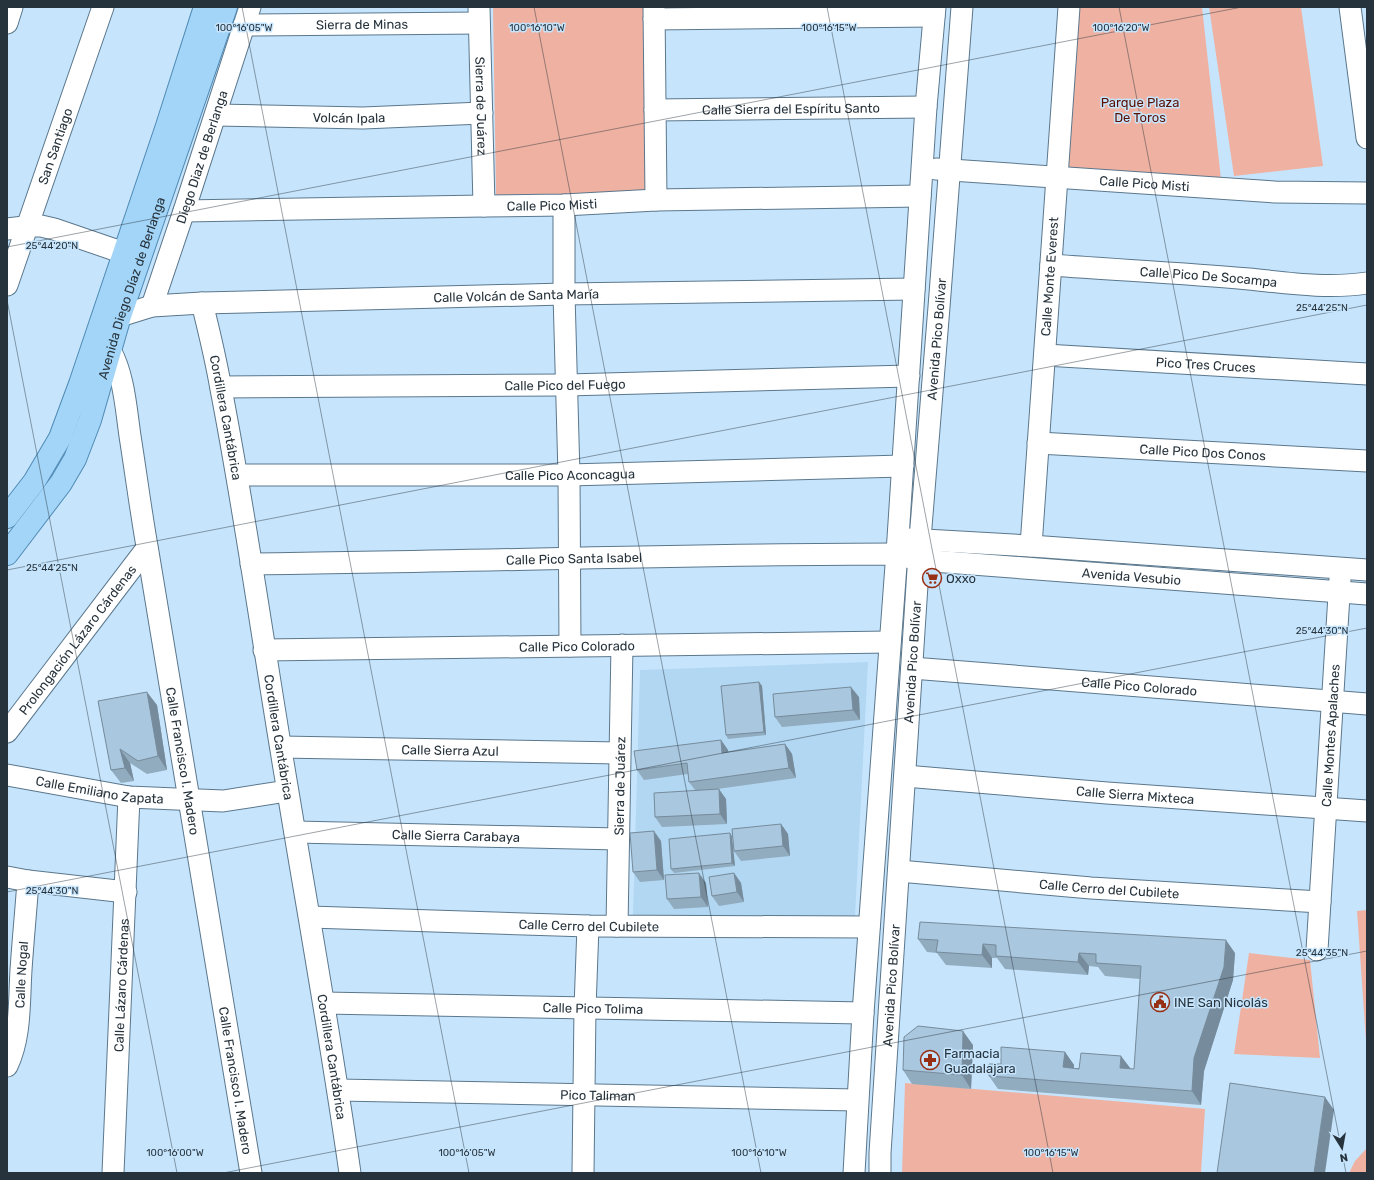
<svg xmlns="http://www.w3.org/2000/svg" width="1374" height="1180" viewBox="0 0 1374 1180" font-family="Rubik,sans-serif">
  <rect width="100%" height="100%" fill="#c6e5fd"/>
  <!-- built -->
  <path fill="#b2d7f2" d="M 868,662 L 855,917 L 633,915 L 640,670 Z"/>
  <!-- green -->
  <g fill="#efb2a2">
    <path d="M 493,7 L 645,7 L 651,193 L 496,195 Z"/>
    <path d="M 1077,7 L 1202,7 L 1222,188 L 1063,175 Z"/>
    <path d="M 1209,7 L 1301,7 L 1323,166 L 1234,176 Z"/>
    <path d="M 1367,910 L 1367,1055 L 1357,911 Z"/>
    <path d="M 1249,953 L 1310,960 L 1320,1058 L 1234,1054 Z"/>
    <path d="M 905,1083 L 1205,1109 L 1201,1173 L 902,1173 Z"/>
    <path d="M 1367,1148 L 1367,1173 L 1349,1173 L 1355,1161 Z"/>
  </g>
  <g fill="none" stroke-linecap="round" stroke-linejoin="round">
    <defs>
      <g id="minor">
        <path id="s1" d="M 479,7 L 484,206"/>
        <path d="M 654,7 L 656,200"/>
        <path d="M 1350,7 L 1367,138"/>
        <path d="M 654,19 L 934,16"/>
        <path d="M 7,23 L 12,7"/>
        <path id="s2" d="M 244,25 L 479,23"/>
        <path id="s3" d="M 655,110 L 926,107"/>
        <path id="s4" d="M 216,115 L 363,118 L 482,113"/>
        <path id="s5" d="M 936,169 L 1275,192 L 1367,193"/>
        <path d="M 564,205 L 564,294 L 569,475 L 570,646"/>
        <path id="s6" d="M 184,211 L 484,206 L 564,205 L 656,200 L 920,196"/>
        <path d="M 7,229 L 33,226 L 41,226 L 54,229 L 124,253"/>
        <path id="s7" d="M 1051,265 C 1117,270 1183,273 1249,279 C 1288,283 1327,289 1367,283"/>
        <path id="s8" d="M 7,285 L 103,7"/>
        <path id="s9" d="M 202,303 C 209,331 216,360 221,389 C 247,523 265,658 288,792 C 309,919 332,1046 350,1173"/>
        <path id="s10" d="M 152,306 L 184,211 L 250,7"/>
        <path id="s11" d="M 120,316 L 152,306 L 202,303 L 564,294 L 914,289"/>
        <path id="s12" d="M 110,350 C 124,375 126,408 130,436 C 136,474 141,513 148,552 C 183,759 217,966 251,1173"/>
        <path id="s13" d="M 1045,355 L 1367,374"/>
        <path id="s14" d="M 221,387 L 567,385 L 909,376"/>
        <path id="s15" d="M 1038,443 L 1367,461"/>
        <path id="s16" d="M 237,475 L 569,475 L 903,466"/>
        <path d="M 907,539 L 1031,546 L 1367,570"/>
        <path id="s17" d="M 1031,546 C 1043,366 1055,186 1069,7"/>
        <path id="s18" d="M 251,564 C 466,562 681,554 896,554 L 919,560 L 1367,594"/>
        <path id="s19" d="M 264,650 L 890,642"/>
        <path id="s20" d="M 912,668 L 1367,704"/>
        <path id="s21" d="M 7,732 L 147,548"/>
        <path id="s22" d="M 281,747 L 619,753"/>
        <path id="s23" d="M 7,775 L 129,797 L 223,801 L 287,791"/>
        <path id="s24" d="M 905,776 L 1107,793 L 1367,811"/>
        <path id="s25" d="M 295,832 L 618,839"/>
        <path id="s26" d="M 899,871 L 1091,888 L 1320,902"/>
        <path d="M 7,877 L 28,881 L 126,892"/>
        <path id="s27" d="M 310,917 L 588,926 L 869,927"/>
        <path id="s28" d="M 617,926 L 622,645"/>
        <path id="s29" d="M 1317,950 L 1340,579"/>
        <path id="s30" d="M 324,1003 L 863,1013"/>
        <path id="s31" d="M 7,1066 C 21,1037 19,1002 21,970 C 23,940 26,910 28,881"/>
        <path id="s32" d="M 338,1090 L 857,1100"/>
        <path id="s33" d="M 113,1173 L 129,797"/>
        <path d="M 583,1173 L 585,1008 L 588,926"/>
        <path d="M 854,1173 L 863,1013 L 898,538 L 926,107 L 935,7"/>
        <path id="s34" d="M 880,1173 L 880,1153 L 920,539 L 939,307 L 962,7"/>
      </g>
      <g id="major">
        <path d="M 7,517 L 34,482 L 60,438 L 80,384 L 167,126 L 205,7"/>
        <path id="s35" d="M 7,554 L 61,483 L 75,459 L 90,420 L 120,316 L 226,7"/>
      </g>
    </defs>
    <!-- minor casing -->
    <use href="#minor" stroke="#5b778c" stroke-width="23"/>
    <!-- major casing -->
    <use href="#major" stroke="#508ab4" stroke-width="24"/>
    <!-- minor -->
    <use href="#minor" stroke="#fff" stroke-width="21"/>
    <!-- major -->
    <use href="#major" stroke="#a3d5f8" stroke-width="22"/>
  </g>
  <!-- wall -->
  <g fill="#91abbf">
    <path d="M 759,682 L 762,686 L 766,735 L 728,739 L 726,735 Z"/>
    <path d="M 859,697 L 860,720 L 782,727 L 775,717 Z"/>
    <path d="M 98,701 L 157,705 L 167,770 L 147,774 L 130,763 L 134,781 L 121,783 L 111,770 Z"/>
    <path d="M 721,740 L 728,750 L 728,752 L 785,744 L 792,754 L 796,778 L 717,789 L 726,799 L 727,824 L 662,827 L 655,817 L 695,790 L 689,782 L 688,774 L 644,780 L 637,770 Z"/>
    <path d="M 781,824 L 788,834 L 790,856 L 741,861 L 734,851 Z"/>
    <path d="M 730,833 L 735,866 L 674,873 L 671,869 Z"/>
    <path d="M 661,841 L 664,880 L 640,882 L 633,872 Z"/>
    <path d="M 734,873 L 741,883 L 744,902 L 719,906 L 712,896 Z"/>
    <path d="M 706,883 L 708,907 L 674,909 L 667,899 Z"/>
    <path d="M 918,939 L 1235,953 L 1233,980 L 1204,1071 L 1201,1105 L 998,1089 L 989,1076 L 1001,1064 L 1065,1052 L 1074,1065 L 1074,1068 L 1134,1069 L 1140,979 L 1105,976 L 1098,967 L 1089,966 L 1088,975 L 1005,969 L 997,958 L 992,958 L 992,968 L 946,965 L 937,953 L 927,952 Z"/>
    <path d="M 973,1045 L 971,1089 L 912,1084 L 903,1070 Z"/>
  </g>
  <!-- shaded-wall -->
  <g fill="#768b9b">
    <path d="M 759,682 L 762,686 L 766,735 L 764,732 Z"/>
    <path d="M 851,687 L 859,697 L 860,720 L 853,710 Z"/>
    <path d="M 147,692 L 157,705 L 167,770 L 158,756 Z"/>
    <path d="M 721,740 L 728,750 L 730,763 L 722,753 Z"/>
    <path d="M 785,744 L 792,754 L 796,778 L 789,768 Z"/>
    <path d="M 120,749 L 130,763 L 134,781 L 125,768 Z"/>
    <path d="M 719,789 L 726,799 L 727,824 L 720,814 Z"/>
    <path d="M 781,824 L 788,834 L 790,856 L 783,846 Z"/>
    <path d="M 654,831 L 661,841 L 664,880 L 657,870 Z"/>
    <path d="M 730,833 L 732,836 L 735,866 L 732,863 Z"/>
    <path d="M 699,873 L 706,883 L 708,907 L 701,897 Z"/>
    <path d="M 734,873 L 741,883 L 744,902 L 737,892 Z"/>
    <path d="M 1226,940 L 1235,953 L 1233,980 L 1204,1071 L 1201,1105 L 1192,1091 L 1194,1058 Z"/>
    <path d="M 983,944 L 992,958 L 992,968 L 982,955 Z"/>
    <path d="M 1079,953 L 1089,966 L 1088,975 L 1078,962 Z"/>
    <path d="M 963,1031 L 973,1045 L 971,1089 L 962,1075 Z"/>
    <path d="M 1065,1052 L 1074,1065 L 1073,1081 L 1063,1067 Z"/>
    <path d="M 1121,1056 L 1131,1069 L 1120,1068 Z"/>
    <path d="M 1325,1097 L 1334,1110 L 1325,1173 L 1314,1173 Z"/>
  </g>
  <!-- building -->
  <g fill="#a9c7de" stroke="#768b9b">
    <path d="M 759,682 L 764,732 L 726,735 L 721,686 Z"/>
    <path d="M 851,687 L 853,710 L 775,717 L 773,694 Z"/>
    <path d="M 147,692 L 158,756 L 138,761 L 120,749 L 125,768 L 111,770 L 98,701 Z"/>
    <path d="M 721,740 L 722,753 L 785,744 L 789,768 L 689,782 L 687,763 L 637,770 L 634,751 Z"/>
    <path d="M 719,789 L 720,814 L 655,817 L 654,793 Z"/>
    <path d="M 781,824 L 783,846 L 734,851 L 732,829 Z"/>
    <path d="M 654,831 L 657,870 L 633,872 L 630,833 Z"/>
    <path d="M 730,833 L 732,863 L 671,869 L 669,839 Z"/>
    <path d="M 699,873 L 701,897 L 667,899 L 665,875 Z"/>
    <path d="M 734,873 L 737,892 L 712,896 L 709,877 Z"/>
    <path d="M 920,922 L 1226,940 L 1224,967 L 1194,1058 L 1192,1091 L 989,1076 L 989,1064 L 1001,1064 L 1001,1047 L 1065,1052 L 1063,1067 L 1079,1069 L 1081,1053 L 1121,1056 L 1120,1068 L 1134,1069 L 1141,966 L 1096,963 L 1096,954 L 1079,953 L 1078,962 L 996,956 L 996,945 L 983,944 L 982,955 L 936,952 L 938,940 L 918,939 Z"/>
    <path d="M 918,1026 L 963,1031 L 962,1075 L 903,1070 L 904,1037 Z"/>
    <path d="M 1230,1083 L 1325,1097 L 1314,1173 L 1217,1173 Z"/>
  </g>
  <!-- ticks -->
  <path fill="none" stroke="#27333c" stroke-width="1" stroke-opacity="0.45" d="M 242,7 L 469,1173M 534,7 L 761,1173M 827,7 L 1053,1173M 1119,7 L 1346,1173M 7,247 L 1242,7M 7,300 L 177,1173M 7,570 L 1367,305M 7,892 L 1367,628M 223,1173 L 1367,951"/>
  <!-- icons -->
  <defs>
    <symbol id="supermarket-ring" viewBox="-11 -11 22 22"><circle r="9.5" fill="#c6e5fd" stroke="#972f14" stroke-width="1.5"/><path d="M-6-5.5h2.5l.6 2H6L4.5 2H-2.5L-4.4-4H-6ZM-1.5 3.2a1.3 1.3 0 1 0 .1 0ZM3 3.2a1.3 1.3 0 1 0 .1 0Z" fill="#972f14"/></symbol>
    <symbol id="civic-ring" viewBox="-11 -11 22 22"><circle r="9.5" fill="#c6e5fd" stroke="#972f14" stroke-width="1.5"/><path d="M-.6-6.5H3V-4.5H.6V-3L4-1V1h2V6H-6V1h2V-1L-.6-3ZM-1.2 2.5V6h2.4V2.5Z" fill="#972f14"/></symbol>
    <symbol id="pharmacy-ring" viewBox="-11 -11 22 22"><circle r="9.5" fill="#c6e5fd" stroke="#972f14" stroke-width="1.5"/><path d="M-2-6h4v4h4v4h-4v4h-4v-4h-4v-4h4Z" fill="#972f14"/></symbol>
  </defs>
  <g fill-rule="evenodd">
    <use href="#supermarket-ring" x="921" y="567" width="22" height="22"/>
    <use href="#civic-ring" x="1149" y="991" width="22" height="22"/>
    <use href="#pharmacy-ring" x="919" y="1049" width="22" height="22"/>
  </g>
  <g text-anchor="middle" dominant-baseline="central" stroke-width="3" stroke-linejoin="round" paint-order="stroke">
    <!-- street labels -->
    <g font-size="13" fill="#27333c" stroke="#c6e5fd">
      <text stroke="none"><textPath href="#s2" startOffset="118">Sierra de Minas</textPath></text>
      <text stroke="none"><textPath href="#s1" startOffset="99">Sierra de Juárez</textPath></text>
      <text stroke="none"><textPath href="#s3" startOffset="136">Calle Sierra del Espíritu Santo</textPath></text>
      <text stroke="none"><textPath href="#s4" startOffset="133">Volcán Ipala</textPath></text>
      <text stroke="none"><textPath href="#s8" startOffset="147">San Santiago</textPath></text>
      <text stroke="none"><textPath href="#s10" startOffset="157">Diego Diaz de Berlanga</textPath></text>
      <text stroke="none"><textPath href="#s5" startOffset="209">Calle Pico Misti</textPath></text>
      <text stroke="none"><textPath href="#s6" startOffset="368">Calle Pico Misti</textPath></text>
      <text stroke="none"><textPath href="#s17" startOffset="270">Calle Monte Everest</textPath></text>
      <text stroke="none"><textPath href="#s7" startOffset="158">Calle Pico De Socampa</textPath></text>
      <text stroke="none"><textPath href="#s35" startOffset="297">Avenida Diego Díaz de Berlanga</textPath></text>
      <text stroke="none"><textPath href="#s11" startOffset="398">Calle Volcán de Santa María</textPath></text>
      <text stroke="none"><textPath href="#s34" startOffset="836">Avenida Pico Bolívar</textPath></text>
      <text stroke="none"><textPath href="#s13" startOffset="161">Pico Tres Cruces</textPath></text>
      <text stroke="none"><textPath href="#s14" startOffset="344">Calle Pico del Fuego</textPath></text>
      <text stroke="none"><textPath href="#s9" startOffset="117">Cordillera Cantábrica</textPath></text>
      <text stroke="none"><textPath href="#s15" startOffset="165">Calle Pico Dos Conos</textPath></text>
      <text stroke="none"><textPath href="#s16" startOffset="333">Calle Pico Aconcagua</textPath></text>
      <text stroke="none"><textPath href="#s18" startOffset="323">Calle Pico Santa Isabel</textPath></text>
      <text stroke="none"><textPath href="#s18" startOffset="882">Avenida Vesubio</textPath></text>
      <text stroke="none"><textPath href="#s21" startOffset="116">Prolongación Lázaro Cárdenas</textPath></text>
      <text stroke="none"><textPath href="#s19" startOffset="313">Calle Pico Colorado</textPath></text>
      <text stroke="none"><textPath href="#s34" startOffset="512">Avenida Pico Bolívar</textPath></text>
      <text stroke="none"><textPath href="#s20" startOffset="228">Calle Pico Colorado</textPath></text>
      <text stroke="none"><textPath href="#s29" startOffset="215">Calle Montes Apalaches</textPath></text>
      <text stroke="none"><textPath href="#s9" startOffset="441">Cordillera Cantábrica</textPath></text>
      <text stroke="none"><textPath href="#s22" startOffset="169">Calle Sierra Azul</textPath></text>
      <text stroke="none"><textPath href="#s12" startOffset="418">Calle Francisco I. Madero</textPath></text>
      <text stroke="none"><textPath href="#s28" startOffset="140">Sierra de Juárez</textPath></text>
      <text stroke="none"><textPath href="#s23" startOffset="94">Calle Emiliano Zapata</textPath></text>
      <text stroke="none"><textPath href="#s24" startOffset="231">Calle Sierra Mixteca</textPath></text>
      <text stroke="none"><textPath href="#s25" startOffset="161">Calle Sierra Carabaya</textPath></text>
      <text stroke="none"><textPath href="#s26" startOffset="211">Calle Cerro del Cubilete</textPath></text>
      <text stroke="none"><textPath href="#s27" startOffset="279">Calle Cerro del Cubilete</textPath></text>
      <text stroke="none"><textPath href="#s31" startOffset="93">Calle Nogal</textPath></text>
      <text stroke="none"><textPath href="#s33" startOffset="188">Calle Lázaro Cárdenas</textPath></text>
      <text stroke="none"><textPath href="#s34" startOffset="188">Avenida Pico Bolívar</textPath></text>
      <text stroke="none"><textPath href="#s30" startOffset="269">Calle Pico Tolima</textPath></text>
      <text stroke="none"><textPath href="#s9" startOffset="765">Cordillera Cantábrica</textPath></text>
      <text stroke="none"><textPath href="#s12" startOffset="742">Calle Francisco I. Madero</textPath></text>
      <text stroke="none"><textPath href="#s32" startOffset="260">Pico Taliman</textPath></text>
    </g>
    <!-- park labels -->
    <g font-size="13" fill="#5a1000" stroke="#c6e5fd">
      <text x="1140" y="102">Parque Plaza<tspan x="1140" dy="15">De Toros</tspan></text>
    </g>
    <!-- poi labels -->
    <g font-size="13" fill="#27333c" stroke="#c6e5fd" text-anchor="start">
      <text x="946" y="578">Oxxo</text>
      <text x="1174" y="1002">INE San Nicolás</text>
      <text x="944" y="1053">Farmacia<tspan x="944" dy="15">Guadalajara</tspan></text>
    </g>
  </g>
  <g font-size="10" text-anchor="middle" fill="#27333c" stroke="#c6e5fd" stroke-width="3" stroke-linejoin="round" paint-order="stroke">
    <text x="244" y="31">100°16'05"W</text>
    <text x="537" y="31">100°16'10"W</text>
    <text x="829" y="31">100°16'15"W</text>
    <text x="1121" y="31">100°16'20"W</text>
    <text x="52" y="249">25°44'20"N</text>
    <text x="1322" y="311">25°44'25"N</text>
    <text x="52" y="571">25°44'25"N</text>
    <text x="1322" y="634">25°44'30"N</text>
    <text x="52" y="894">25°44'30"N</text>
    <text x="1322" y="956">25°44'35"N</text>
    <text x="175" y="1156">100°16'00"W</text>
    <text x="467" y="1156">100°16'05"W</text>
    <text x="759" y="1156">100°16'10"W</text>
    <text x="1051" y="1156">100°16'15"W</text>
  </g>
  <!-- border -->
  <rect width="1374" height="1180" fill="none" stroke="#27333c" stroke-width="16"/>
  <!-- north arrow -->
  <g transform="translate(1342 1148) rotate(169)" stroke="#c6e5fd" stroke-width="3" paint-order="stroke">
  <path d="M0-3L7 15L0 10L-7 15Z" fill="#27333c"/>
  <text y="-6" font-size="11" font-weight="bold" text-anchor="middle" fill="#27333c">N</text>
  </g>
</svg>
